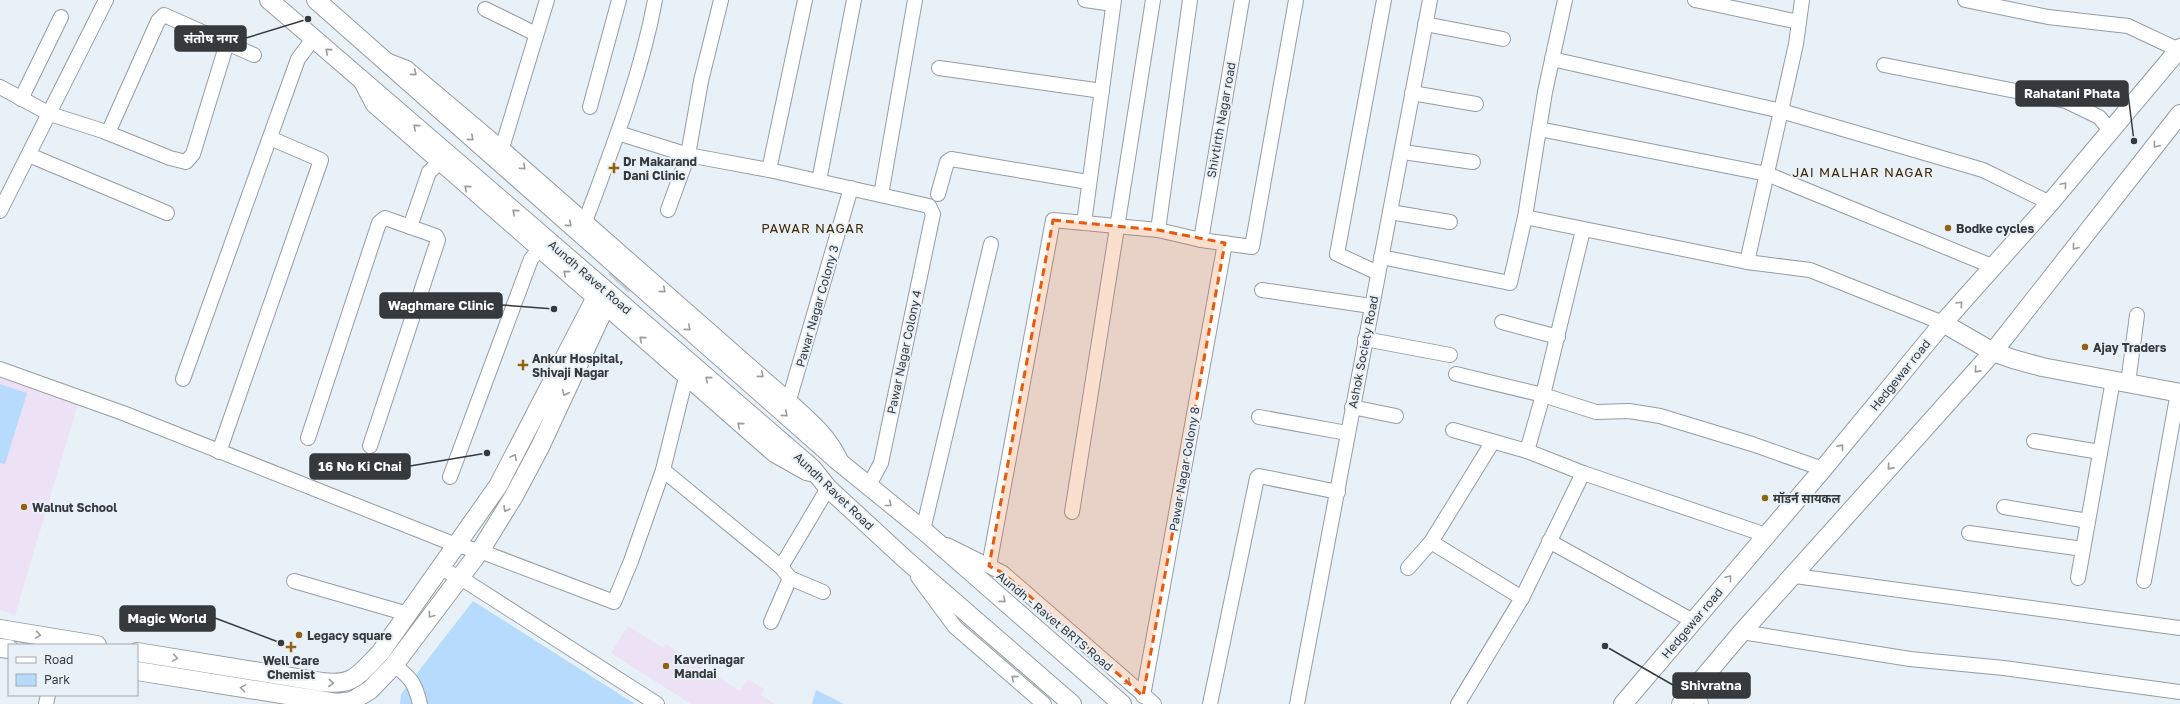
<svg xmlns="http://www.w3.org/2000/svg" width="2180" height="704" viewBox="0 0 2180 704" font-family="'Golos Text','Noto Sans Devanagari',sans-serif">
  <rect width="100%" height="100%" fill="#e9f1f8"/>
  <!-- commercial -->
  <path fill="#ece1f5" d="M 628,626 L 663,648 L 666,644 L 740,691 L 748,679 L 764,689 L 761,695 L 775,704 L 691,704 L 611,653 Z"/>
  <!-- education -->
  <path fill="#ede1f5" d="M 0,377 L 78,404 L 15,615 L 0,610 Z"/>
  <!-- green -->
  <g fill="#b6dbfd">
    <path d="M 0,384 L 27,393 L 5,464 L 0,463 Z"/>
    <path d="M 473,601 L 635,704 L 400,704 L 401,694 Z"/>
    <path d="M 816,690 L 844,704 L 812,704 Z"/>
  </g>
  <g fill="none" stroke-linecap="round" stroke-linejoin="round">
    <!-- minor-tunnel -->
    <g stroke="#c5ccd3" stroke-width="14" stroke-dasharray="14 7" stroke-linecap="butt">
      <path d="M 599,294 L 622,269"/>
      <path d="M 609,303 L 632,278"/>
    </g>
    <defs>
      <g id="minor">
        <path d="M 1085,0 L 1113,4"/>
        <path d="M 1190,0 L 1158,230 L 1201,240 L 1252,247 L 1296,0"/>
        <path d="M 1565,0 L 1545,92 L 1525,217 L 1747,262"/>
        <path d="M 1695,0 L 1799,22"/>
        <path d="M 1802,0 L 1796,44 L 1747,262 L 1810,270 L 1943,323"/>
        <path d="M 1965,0 L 2048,17 L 2128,26 L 2179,50"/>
        <path d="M 485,9 L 536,34"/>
        <path d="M 1425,24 L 1503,39"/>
        <path d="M 1552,59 L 1781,111 L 1983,170 L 2050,203"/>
        <path d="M 389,61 L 407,68 L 502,148 L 789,400 C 810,419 831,436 842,463"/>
        <path d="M 1884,65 L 2066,101 L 2099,117 L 2110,130"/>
        <path d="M 939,68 L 1102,91"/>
        <path d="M 361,82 L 373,105 L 595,299 L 599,294"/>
        <path d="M 0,87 L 50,114 L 103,131 L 170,158 L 186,162 L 193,154 L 227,43"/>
        <path d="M 1412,93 L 1476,104"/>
        <path d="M 21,99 L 61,17"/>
        <path d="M 590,107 L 619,0"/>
        <path d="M 1539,129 L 1767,174 L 1994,267"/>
        <path d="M 108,133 L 158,21 L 164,15 L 254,55"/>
        <path d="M 618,133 L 688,155 L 769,170 L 929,206 L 933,214 L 881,463 L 868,487"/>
        <path d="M 502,148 L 547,0"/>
        <path d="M 1403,152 L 1473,162"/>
        <path d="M 29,155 L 167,213"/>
        <path d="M 769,170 L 805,0"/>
        <path d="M 819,181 L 854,0"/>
        <path d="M 938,194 L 947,162 L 951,159 L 1088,182"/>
        <path d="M 881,195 L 915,0"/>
        <path d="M 668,210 L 688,155 L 701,81 L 721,0"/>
        <path d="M 0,211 L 106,0"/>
        <path d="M 1390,212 L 1450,222"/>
        <path d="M 585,222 C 612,149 641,76 655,0"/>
        <path d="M 1084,223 L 1114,0"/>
        <path d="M 410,227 L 429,172 L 439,163"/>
        <path d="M 1201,240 L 1242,0"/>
        <path d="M 1381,257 L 1510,283 L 1525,217"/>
        <path d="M 1378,273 L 1337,254 L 1384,0"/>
        <path d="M 1262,290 L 1371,306"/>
        <path d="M 609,303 L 605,307 L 774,455 L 806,473 L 818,476"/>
        <path d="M 1502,322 L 1558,337"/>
        <path d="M 1365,339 L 1450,355"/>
        <path d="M 0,369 L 123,413 L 456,545 L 480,551 L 614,602 L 631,561 L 663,470 L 686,377"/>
        <path d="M 1456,374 L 1543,395 L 1596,412 L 1629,411 L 1660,416 L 1752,444 L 1823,469"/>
        <path d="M 183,379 L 298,59 L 313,39"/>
        <path d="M 2128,383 L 2137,315"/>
        <path d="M 789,400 L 851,188"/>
        <path d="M 1352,407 L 1396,416"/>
        <path d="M 1259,417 L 1347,433"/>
        <path d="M 1453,430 L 1527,451 L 1583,473 L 1766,535"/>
        <path d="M 308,438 L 379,223 L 385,218 L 436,236 L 438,240 L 370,446"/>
        <path d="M 2034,441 L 2100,452"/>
        <path d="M 1527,451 L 1543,395 L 1583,230"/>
        <path d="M 219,452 L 321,160 L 270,138"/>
        <path d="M 663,470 L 781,567 L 790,578 L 823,592"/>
        <path d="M 450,477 L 531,259 L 539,250"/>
        <path d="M 2004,507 L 2088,521"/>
        <path d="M 1072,512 L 1153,0"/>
        <path d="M 923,530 L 991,244"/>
        <path d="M 1969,533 L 2083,549"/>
        <path d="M 1549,541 L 1693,621"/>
        <path d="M 1431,542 L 1522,598"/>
        <path d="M 947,545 L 1003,573 L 1154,704"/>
        <path d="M 989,566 L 1053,220 L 1158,230"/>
        <path d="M 781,567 L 828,488"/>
        <path d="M 441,568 L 467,582 L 657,704"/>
        <path d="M 1408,568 L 1431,542 L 1492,443"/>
        <path d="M 1795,576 L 2180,628"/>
        <path d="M 918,577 L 955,627 L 1044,704"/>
        <path d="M 2078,578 L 2113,380"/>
        <path d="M 294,581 L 408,614"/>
        <path d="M 2144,581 L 2178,392"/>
        <path d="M 771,622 L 790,578"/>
        <path d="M 1742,632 L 1910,659 L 2004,668 L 2180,692"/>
        <path d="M 394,665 C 411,678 415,683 420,704"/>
        <path d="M 1696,687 L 1701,704"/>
        <path d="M 1143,696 L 1225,243"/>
        <path d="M 46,704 L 48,695"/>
        <path d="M 1210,704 L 1257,478 L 1259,476 L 1338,492"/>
        <path d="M 1297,704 L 1430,0"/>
        <path d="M 1458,704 L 1522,598 L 1583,473"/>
      </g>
      <g id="major">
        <path d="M 269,0 L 812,468 L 828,488 L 906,560 L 1072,704"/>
        <path d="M 316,0 L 838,461 L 923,530 L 1122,704"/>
        <path d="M 1943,323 L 1993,352 L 2013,359 L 2042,367 L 2180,393"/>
        <path d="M 0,629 L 97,645"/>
        <path d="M 0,648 L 9,649"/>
        <path d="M 137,652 L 322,682 C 354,686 358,675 380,653 L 498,486 L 595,299 L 605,307 L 540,447 L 514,496 L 480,551 L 394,665 L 370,690 L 352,701 L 337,703 L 137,671"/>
        <path d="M 1623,704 L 1823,469 L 1943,323 L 2050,203 L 2180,48"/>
        <path d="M 1681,704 L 1742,632 L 1993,352 L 2180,114"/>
      </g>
    </defs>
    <!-- minor casing -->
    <use href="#minor" stroke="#959ca3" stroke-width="16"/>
    <!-- major casing -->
    <use href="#major" stroke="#959ca3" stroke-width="20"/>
    <!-- minor -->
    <use href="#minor" stroke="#fff" stroke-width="14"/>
    <!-- major -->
    <use href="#major" stroke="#fff" stroke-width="18"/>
  </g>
  <!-- one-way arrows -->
  <defs><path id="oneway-chevron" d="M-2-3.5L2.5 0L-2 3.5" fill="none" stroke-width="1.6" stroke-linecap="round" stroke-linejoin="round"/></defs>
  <g stroke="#9b9c9e">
    <use href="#oneway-chevron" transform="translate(328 51) rotate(-140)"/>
    <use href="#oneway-chevron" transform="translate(414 73) rotate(40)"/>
    <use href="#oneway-chevron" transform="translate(416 127) rotate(-139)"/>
    <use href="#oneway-chevron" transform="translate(471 138) rotate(41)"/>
    <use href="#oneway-chevron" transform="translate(2156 145) rotate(128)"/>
    <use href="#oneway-chevron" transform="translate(523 167) rotate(42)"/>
    <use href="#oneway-chevron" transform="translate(2064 185) rotate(-50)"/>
    <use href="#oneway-chevron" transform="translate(467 188) rotate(-139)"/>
    <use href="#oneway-chevron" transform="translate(515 212) rotate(-139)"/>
    <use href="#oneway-chevron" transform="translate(569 224) rotate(41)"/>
    <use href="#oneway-chevron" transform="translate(2075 247) rotate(128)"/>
    <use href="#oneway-chevron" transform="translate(566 273) rotate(-139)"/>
    <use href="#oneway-chevron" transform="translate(663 290) rotate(41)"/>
    <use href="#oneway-chevron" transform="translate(1960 304) rotate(-47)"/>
    <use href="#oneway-chevron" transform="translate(688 328) rotate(41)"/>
    <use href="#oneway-chevron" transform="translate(642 339) rotate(-139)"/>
    <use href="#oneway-chevron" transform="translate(1977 370) rotate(132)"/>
    <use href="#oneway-chevron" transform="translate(761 375) rotate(41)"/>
    <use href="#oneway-chevron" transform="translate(708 379) rotate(-139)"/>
    <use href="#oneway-chevron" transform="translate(565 393) rotate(115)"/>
    <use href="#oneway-chevron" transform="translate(785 414) rotate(41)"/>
    <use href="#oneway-chevron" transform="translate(740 425) rotate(-139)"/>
    <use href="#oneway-chevron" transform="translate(1841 447) rotate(-51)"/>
    <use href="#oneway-chevron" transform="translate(514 457) rotate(-62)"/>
    <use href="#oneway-chevron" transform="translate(1890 467) rotate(132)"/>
    <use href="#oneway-chevron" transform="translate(889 504) rotate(39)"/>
    <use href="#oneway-chevron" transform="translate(506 509) rotate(121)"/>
    <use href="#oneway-chevron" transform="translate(1729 578) rotate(-50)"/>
    <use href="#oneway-chevron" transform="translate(1003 600) rotate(41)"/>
    <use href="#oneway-chevron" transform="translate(431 615) rotate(127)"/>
    <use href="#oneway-chevron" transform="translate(38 635) rotate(9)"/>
    <use href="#oneway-chevron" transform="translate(175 658) rotate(9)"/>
    <use href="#oneway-chevron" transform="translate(1014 678) rotate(-139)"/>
    <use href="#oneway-chevron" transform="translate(1128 682) rotate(41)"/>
    <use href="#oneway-chevron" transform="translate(331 683) rotate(5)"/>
    <use href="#oneway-chevron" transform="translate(243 688) rotate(-171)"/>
  </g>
  <!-- marked area -->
  <path fill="#e8590c" fill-opacity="0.2" stroke="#e8590c" stroke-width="3" stroke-dasharray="8 5" stroke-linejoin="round" d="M 1053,220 L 1158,230 L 1225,243 L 1143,696 L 1003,573 L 989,566 Z"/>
  <!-- markers -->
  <g fill="#926210" stroke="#e9f1f8" stroke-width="1.5">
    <path d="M612 162h4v4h4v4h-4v4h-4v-4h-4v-4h4z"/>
    <circle cx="1948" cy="228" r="4"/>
    <circle cx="2085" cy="347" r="4"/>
    <path d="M521 359h4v4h4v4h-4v4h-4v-4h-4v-4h4z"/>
    <circle cx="1765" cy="498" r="4"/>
    <circle cx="24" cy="507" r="4"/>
    <circle cx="299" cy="635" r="4"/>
    <path d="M289 641h4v4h4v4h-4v4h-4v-4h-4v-4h4z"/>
    <circle cx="666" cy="666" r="4"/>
  </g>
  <g text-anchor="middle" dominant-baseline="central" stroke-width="4" stroke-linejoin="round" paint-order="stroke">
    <!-- street labels -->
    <g font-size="12" fill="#373a3d" stroke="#e9f1f8">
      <text transform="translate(1221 120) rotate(-80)">Shivtirth Nagar road</text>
      <text transform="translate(590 277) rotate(41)">Aundh Ravet Road</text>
      <text transform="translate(817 306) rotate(-74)">Pawar Nagar Colony 3</text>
      <text transform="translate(904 352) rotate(-78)">Pawar Nagar Colony 4</text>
      <text transform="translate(1363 352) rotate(-79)">Ashok Society Road</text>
      <text transform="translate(1900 375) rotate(-51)">Hedgewar road</text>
      <text transform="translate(1184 469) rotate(-80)">Pawar Nagar Colony 8</text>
      <text transform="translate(834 491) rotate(44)">Aundh Ravet Road</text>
      <text transform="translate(1055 621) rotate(40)">Aundh - Ravet BRTS Road</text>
      <text transform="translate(1692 623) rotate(-50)">Hedgewar road</text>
    </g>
    <!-- poi labels -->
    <g font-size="12" font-weight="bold" fill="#373a3d" stroke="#e9f1f8" text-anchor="start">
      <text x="623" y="161">Dr Makarand<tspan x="623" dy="14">Dani Clinic</tspan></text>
      <text x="1956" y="228">Bodke cycles</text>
      <text x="2093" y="347">Ajay Traders</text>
      <text x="532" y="358">Ankur Hospital,<tspan x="532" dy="14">Shivaji Nagar</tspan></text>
      <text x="1773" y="498">मॉडर्न सायकल</text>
      <text x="32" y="507">Walnut School</text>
      <text x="307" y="635">Legacy square</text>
      <text x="674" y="659">Kaverinagar<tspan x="674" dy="14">Mandai</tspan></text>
      <text x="291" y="660" text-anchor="middle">Well Care<tspan x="291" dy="14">Chemist</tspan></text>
    </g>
    <!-- neighbourhood labels -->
    <g font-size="13" letter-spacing="1" fill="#412a05" stroke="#e9f1f8">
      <text x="1863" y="172">JAI MALHAR NAGAR</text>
      <text x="813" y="228">PAWAR NAGAR</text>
    </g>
  </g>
  <!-- callouts -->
  <path fill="none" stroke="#373a3d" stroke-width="1.5" d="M308 19L246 38M2134 141L2128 94M554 309L502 305M487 453L410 466M281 643L215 618M1605 646L1673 685"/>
  <g fill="#373a3d" stroke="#e9f1f8" stroke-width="1.5">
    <circle cx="308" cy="19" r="4"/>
    <circle cx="2134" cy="141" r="4"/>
    <circle cx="554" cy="309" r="4"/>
    <circle cx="487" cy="453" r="4"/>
    <circle cx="281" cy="643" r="4"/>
    <circle cx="1605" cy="646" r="4"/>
  </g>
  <g fill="#373a3d" stroke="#373a3d" stroke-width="1.5">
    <rect x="175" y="26" width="71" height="25" rx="4"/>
    <rect x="2016" y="81" width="112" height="25" rx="4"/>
    <rect x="380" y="293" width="122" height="25" rx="4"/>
    <rect x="310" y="454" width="100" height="25" rx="4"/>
    <rect x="120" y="606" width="95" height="25" rx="4"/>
    <rect x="1673" y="673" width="77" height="25" rx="4"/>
  </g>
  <g font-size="13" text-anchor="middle" font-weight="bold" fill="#fff">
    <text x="211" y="43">संतोष नगर</text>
    <text x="2072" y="98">Rahatani Phata</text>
    <text x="441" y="310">Waghmare Clinic</text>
    <text x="360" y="471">16 No Ki Chai</text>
    <text x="167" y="623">Magic World</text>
    <text x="1711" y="690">Shivratna</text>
  </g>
  <!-- legend -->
  <rect x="8" y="644" width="130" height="52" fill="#e9f1f8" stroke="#a2a8ad"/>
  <rect x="16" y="657" width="20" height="6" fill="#ffffff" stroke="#a2a8ad"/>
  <text x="44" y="664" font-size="12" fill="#373a3d">Road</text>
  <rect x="16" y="674" width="20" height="12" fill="#b6dbfd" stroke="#a2a8ad"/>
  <text x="44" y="684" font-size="12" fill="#373a3d">Park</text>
</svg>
